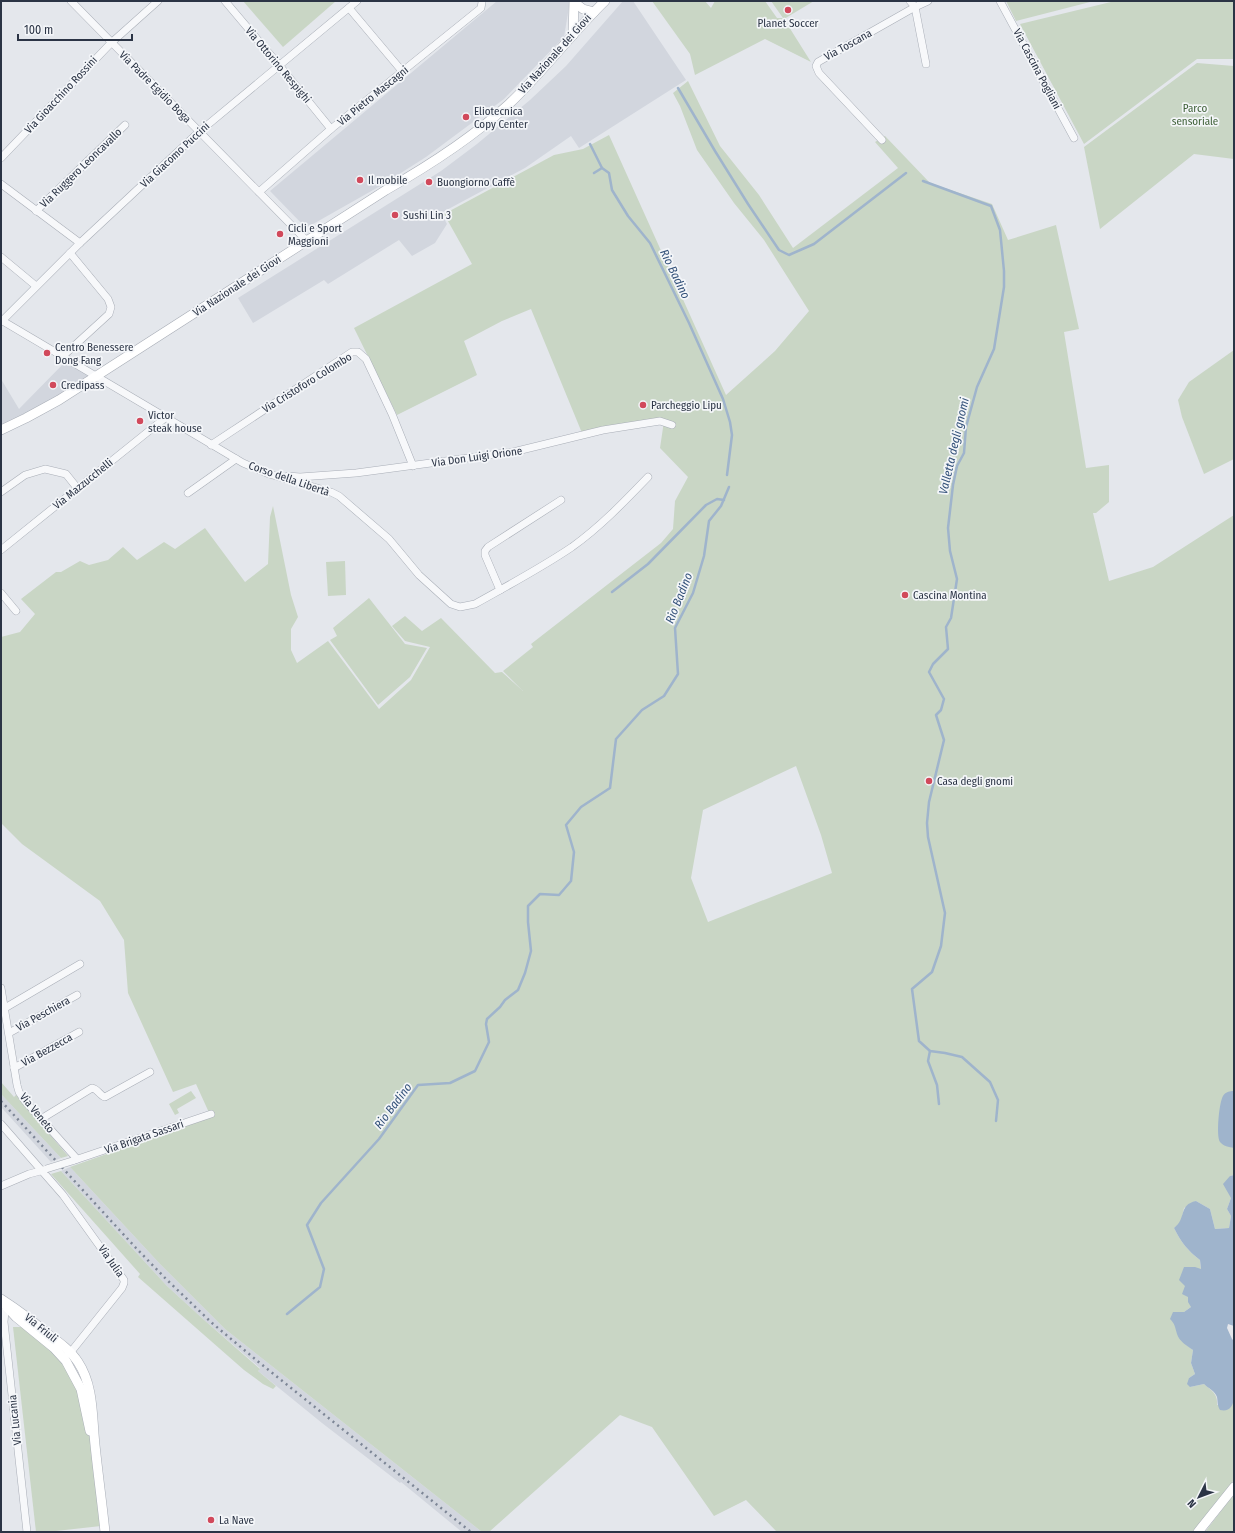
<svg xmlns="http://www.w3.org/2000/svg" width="1235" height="1533" viewBox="0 0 1235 1533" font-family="'Fira Sans Condensed',sans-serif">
  <rect width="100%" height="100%" fill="#e4e7ec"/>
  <!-- built -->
  <g fill="#d2d6de">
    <path d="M 497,1 L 570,1 L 564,37 L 504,99 L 426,157 L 382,185 L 306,228 L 270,191 Z"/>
    <path d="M 623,1 L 633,1 L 686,80 L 579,148 L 571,136 L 525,168 L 441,213 L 447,224 L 435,243 L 412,256 L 399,240 L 328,284 L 324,280 L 253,323 L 238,298 L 441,171 L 477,144 L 530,100 L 566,66 Z"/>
    <path d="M 68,359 L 97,376 L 1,430 L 1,379 L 19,409 Z"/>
    <path d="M 1,1094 L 61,1158 L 51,1162 L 1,1107 Z"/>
    <path d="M 70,1167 L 160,1264 L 225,1329 L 482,1532 L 462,1532 L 401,1482 L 400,1483 L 322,1423 L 258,1371 L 260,1368 L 203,1319 L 167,1286 L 61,1171 Z"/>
  </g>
  <!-- green -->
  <g fill="#c9d6c5" fill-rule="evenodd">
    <path d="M 243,1 L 336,1 L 283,47 Z"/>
    <path d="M 652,1 L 705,1 L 711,8 L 715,1 L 765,1 L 777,18 L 783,18 L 771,1 L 814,1 L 784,19 L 811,62 L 765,39 L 695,75 L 690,54 Z"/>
    <path d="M 1006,1 L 1094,1 L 1016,21 Z"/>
    <path d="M 1115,1 L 1234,1 L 1234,59 L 1197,59 L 1084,144 L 1020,24 Z"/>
    <path d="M 1197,63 L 1234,66 L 1234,159 L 1194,154 L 1100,229 L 1084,147 Z"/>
    <path d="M 688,81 L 720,146 L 759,195 L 793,248 L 898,168 L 875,142 L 885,136 L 930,183 L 992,204 L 1008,240 L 1056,225 L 1079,329 L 1064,332 L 1086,468 L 1109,465 L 1109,502 L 1096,513 L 1093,513 L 1109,581 L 1153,567 L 1234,515 L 1234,1175 L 1230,1176 L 1231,1198 L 1227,1209 L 1231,1216 L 1229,1228 L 1215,1229 L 1210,1209 L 1196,1201 L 1184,1208 L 1181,1223 L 1174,1228 C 1181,1242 1188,1251 1200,1260 L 1201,1270 L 1186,1286 L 1191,1307 L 1184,1312 L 1177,1312 C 1175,1332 1176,1338 1193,1350 L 1191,1363 L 1195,1374 L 1189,1378 L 1190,1387 L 1204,1384 C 1212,1391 1218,1394 1217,1405 L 1233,1403 L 1234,1398 L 1234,1480 L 1193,1532 L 777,1532 L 746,1500 L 714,1516 L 652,1427 L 620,1415 L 489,1532 L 482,1532 L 225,1329 L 160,1264 L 70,1167 L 211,1117 L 196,1084 L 173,1092 L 128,993 L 124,940 L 100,901 L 22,844 L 1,823 L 1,637 L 20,632 L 35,614 L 21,599 L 56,572 L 61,572 L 80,561 L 89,565 L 108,560 L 123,547 L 137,560 L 164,542 L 175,549 L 205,528 L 245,582 L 268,564 L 270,517 L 273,506 L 291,595 L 298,617 L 291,629 L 291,650 L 297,663 L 328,641 L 379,709 L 411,680 L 430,647 L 405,641 L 392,626 L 405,616 L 422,631 L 441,618 L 495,673 L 502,672 L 523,691 L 503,671 L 533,647 L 531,644 L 661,543 L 673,529 L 675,501 L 688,477 L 660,448 L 664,421 L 582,433 L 531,309 L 502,321 L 464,341 L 477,375 L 397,415 L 354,328 L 472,264 L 444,214 L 554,155 L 583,149 L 609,135 L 726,395 L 775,351 L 809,311 L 764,240 L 734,203 L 697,150 L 680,106 L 673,93 ZM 796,766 L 821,835 L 832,873 L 708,922 L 691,878 L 703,810 Z"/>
    <path d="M 1234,350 L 1234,459 L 1204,474 L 1182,417 L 1178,400 L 1189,382 Z"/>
    <path d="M 345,561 L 346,595 L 328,596 L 326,562 Z"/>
    <path d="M 369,598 L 405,644 L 427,648 L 410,677 L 378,705 L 330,640 L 337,636 L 333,628 Z"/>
    <path d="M 1,1082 L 14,1097 L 16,1095 L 68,1156 L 61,1158 L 1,1094 Z"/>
    <path d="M 191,1091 L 196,1098 L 177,1109 L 179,1113 L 175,1115 L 169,1104 Z"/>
    <path d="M 61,1171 L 167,1286 L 203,1319 L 260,1369 L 258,1371 L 276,1386 L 273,1389 L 263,1384 L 244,1370 L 138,1277 L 140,1274 L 51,1174 Z"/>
    <path d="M 13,1327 L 23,1327 L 70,1365 L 89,1421 L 101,1526 L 47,1532 L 36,1532 Z"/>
    <path d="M 1234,1494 L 1234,1532 L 1205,1532 Z"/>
  </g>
  <!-- water -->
  <g fill="#9fb4cc">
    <path d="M 1234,1091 L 1234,1148 C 1229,1147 1223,1146 1220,1142 C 1216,1136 1219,1103 1223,1096 C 1225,1092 1230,1091 1234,1091 Z"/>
    <path d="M 1234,1175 L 1234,1326 L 1228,1324 L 1227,1328 L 1232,1339 L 1234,1341 L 1234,1398 C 1233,1407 1229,1412 1220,1410 C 1217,1405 1218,1402 1217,1397 C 1215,1391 1208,1388 1204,1384 L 1190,1387 L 1187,1384 L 1189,1378 L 1195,1374 L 1191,1363 L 1193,1350 C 1187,1346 1179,1341 1177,1334 C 1175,1327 1175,1324 1170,1319 L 1173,1312 L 1184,1312 L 1191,1307 L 1188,1302 L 1188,1297 L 1182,1294 L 1185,1286 L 1179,1280 L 1184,1267 L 1195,1267 L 1201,1269 L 1200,1260 C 1188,1251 1181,1242 1174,1228 C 1187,1218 1178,1205 1196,1201 L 1210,1209 L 1215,1229 L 1229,1228 L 1231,1216 L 1227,1209 L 1231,1198 L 1223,1184 L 1230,1176 Z"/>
  </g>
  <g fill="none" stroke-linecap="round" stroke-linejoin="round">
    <!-- stream -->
    <g stroke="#9fb4cc" stroke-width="2.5">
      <path d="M 678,88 L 715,151 L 748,204 L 779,250 L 789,255 L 814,244 L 906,173"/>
      <path d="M 590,144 L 602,168"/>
      <path d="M 594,173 L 602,168 L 609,173 L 612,190 L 628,216 L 650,243 L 689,323 L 723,399 L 730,422 L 732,435 L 727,475"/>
      <path d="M 923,181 L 991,206 L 1000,230 L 1004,271 L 1004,287 L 994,349 L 977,387 L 966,427 L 964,453 L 957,466 L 953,485 L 948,528 L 950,551 L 957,579 L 951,618 L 946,627 L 948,649 L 933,664 L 929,672 L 944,699 L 941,710 L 936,715 L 944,740 L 929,802 L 927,823 L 928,837 L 945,913 L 941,946 L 932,972 L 912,989 L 919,1041 L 930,1051 L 945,1053 L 962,1057 L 990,1082 L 998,1100 L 996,1121"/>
      <path d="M 612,592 L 648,564 L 706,505 L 717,499 L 724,500"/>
      <path d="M 930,1051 L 928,1061 L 937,1085 L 939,1104"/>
      <path d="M 287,1314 L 320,1287 L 324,1269 L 307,1225 L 321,1203 L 379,1139 L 418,1085 L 450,1083 L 475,1071 L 489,1042 L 486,1024 L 487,1019 L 500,1007 L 505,1000 L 518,990 L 525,973 L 531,951 L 528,922 L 528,906 L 540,894 L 559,895 L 571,881 L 574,852 L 566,825 L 581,807 L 610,788 L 616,739 L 642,710 L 664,696 L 678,674 L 675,628 L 693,593 L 704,556 L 709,521 L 721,506 L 729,487"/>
    </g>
    <defs>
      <g id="street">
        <path d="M 71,1 L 307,241"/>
        <path d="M 225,1 L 279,65 L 331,129"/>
        <path d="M 910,1 L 915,7 L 926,64"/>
        <path d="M 1000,1 L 1074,138"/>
        <path d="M 349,8 L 402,71"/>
        <path d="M 882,140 L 819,73 L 816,66 L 818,62 L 915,7 L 928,1"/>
        <path d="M 1,158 L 111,43 L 158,1"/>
        <path d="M 1,184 L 80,243"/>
        <path d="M 259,192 L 331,129 L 481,8 L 482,2"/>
        <path d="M 36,211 L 125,125"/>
        <path d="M 1,257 L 36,286"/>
        <path d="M 1,320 L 243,463 L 269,474 L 331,492 L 339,496 L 389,539 L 419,575 L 451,604 L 460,607 L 475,604 C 507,586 541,568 572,547 C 600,527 624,502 648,477"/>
        <path d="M 2,321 L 80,243 L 199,132 L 357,1"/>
        <path d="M 63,356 L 109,314 L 111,307 L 108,299 L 70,253"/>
        <path d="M 211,445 L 352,352 L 358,352 L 366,359 L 392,414 L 413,466"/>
        <path d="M 288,476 L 300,477 L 356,473 L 513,452 L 603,430 L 660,421 L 672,425"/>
        <path d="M 1,492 L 25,475 L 45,469 L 66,474 L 78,489"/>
        <path d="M 188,493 L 236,459"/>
        <path d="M 1,550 L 165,418"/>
        <path d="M 500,590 L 485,555 L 485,551 L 488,547 L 561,500"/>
        <path d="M 1,593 L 16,611"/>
        <path d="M 1,988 L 17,1085 L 19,1092 L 25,1101 L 77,1159"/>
        <path d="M 5,1008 L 80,964"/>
        <path d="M 9,1033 L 77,995"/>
        <path d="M 14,1068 L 79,1032"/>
        <path d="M 41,1119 L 92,1088 C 98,1089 100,1096 105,1097 L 150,1072"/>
        <path d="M 1,1124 L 63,1195 L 124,1280 L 124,1283 L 122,1288 L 70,1353 L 68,1354"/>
        <path d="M 72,1161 L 211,1114"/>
        <path d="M 1,1186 L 29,1174 L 44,1170"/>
        <path d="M 11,1308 L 8,1308 L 5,1311 L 4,1322 L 27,1532"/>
      </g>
      <g id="secondary">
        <path d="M 575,3 L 583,9 L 594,12"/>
        <path d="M 573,35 L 574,1"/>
        <path d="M 1,430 L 26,418 L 59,400 L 386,190 C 430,165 472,138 509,104 C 543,72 571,34 605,1"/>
        <path d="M 1,1299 C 18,1310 34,1322 49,1335 C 60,1343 71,1351 78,1362 C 94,1386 92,1417 95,1445 C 98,1474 102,1503 105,1532"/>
        <path d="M 5,1305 L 16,1317 L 54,1348 L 66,1361 L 81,1389 L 90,1431"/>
        <path d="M 1198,1532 L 1234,1487"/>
      </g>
    </defs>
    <!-- street casing -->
    <use href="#street" stroke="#a9aeb7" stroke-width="8"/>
    <!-- secondary casing -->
    <use href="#secondary" stroke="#a9aeb7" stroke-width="10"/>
    <!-- street -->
    <use href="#street" stroke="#f7f8fa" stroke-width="7"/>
    <!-- secondary -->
    <use href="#secondary" stroke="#fff" stroke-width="9"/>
    <!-- rail -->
    <path stroke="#7d8696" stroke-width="2.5" stroke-dasharray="2 4" stroke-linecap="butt" d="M 1,1101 L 136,1248 L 166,1279 L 212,1323 L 261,1364 L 471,1532"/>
    <defs>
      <path id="street-bridge" d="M 46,1169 L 72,1161"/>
    </defs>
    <!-- street-bridge casing -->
    <use href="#street-bridge" stroke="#a9aeb7" stroke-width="8" stroke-linecap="butt"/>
    <!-- street-bridge -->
    <use href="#street-bridge" stroke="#f7f8fa" stroke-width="7"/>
  </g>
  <!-- markers -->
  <g fill="#d1495b" stroke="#f4f6f9" stroke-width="1.5">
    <circle cx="788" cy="10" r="4"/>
    <circle cx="466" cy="117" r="4"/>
    <circle cx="360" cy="180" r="4"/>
    <circle cx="429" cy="182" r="4"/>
    <circle cx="395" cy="215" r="4"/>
    <circle cx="280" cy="234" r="4"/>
    <circle cx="47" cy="353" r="4"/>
    <circle cx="53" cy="385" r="4"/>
    <circle cx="643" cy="405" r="4"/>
    <circle cx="140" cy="421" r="4"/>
    <circle cx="905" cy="595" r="4"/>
    <circle cx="929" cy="781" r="4"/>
    <circle cx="211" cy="1520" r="4"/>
  </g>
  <g text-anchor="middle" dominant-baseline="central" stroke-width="3.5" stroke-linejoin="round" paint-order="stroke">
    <!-- poi labels -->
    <g font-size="11" fill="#2b3445" stroke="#f4f6f9" text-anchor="start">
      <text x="788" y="23" text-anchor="middle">Planet Soccer</text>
      <text x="474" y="111">Eliotecnica<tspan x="474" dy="13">Copy Center</tspan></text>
      <text x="368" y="180">Il mobile</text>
      <text x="437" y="182">Buongiorno Caffè</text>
      <text x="403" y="215">Sushi Lin 3</text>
      <text x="288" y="228">Cicli e Sport<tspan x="288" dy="13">Maggioni</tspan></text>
      <text x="55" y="347">Centro Benessere<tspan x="55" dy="13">Dong Fang</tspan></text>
      <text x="61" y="385">Credipass</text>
      <text x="651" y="405">Parcheggio Lipu</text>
      <text x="148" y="415">Victor<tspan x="148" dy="13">steak house</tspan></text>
      <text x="913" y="595">Cascina Montina</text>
      <text x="937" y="781">Casa degli gnomi</text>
      <text x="219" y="1520">La Nave</text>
    </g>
    <!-- street labels -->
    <g font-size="11" fill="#2b3445" stroke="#f4f6f9">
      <text transform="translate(848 45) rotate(-29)">Via Toscana</text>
      <text transform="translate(555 54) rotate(-48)">Via Nazionale dei Giovi</text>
      <text transform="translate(278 65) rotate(50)">Via Ottorino Respighi</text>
      <text transform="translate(1037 69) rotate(62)">Via Cascina Pogliani</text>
      <text transform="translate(155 87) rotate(45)">Via Padre Egidio Boga</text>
      <text transform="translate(61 95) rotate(-47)">Via Gioacchino Rossini</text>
      <text transform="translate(373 96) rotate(-39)">Via Pietro Mascagni</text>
      <text transform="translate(175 155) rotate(-43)">Via Giacomo Puccini</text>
      <text transform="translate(81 168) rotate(-44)">Via Ruggero Leoncavallo</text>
      <text transform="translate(237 286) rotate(-33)">Via Nazionale dei Giovi</text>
      <text transform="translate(307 383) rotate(-32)">Via Cristoforo Colombo</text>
      <text transform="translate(477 457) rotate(-8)">Via Don Luigi Orione</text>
      <text transform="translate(289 479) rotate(19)">Corso della Libertà</text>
      <text transform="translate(83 484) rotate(-39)">Via Mazzucchelli</text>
      <text transform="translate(43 1014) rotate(-29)">Via Peschiera</text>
      <text transform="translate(47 1050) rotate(-29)">Via Bezzecca</text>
      <text transform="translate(37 1113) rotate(51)">Via Veneto</text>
      <text transform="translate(144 1137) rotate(-19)">Via Brigata Sassari</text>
      <text transform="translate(111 1261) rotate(55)">Via Julia</text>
      <text transform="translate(41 1328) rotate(39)">Via Friuli</text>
      <text transform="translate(15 1420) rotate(-96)">Via Lucania</text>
    </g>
    <!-- park labels -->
    <g font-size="11" fill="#3f6138" stroke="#f4f6f9">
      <text x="1195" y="108">Parco<tspan x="1195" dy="13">sensoriale</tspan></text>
    </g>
    <!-- water labels -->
    <g font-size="12" font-style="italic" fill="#34527a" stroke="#f4f6f9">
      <text transform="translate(675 274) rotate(64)">Rio Badino</text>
      <text transform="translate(954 446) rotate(-77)">Valletta degli gnomi</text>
      <text transform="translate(679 598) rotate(-68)">Rio Badino</text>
      <text transform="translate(393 1106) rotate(-53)">Rio Badino</text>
    </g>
  </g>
  <!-- border -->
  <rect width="1235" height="1533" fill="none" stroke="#2b3445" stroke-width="4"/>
  <!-- north arrow -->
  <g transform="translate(1199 1497) rotate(228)" stroke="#f4f6f9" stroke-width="3" paint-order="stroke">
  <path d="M0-3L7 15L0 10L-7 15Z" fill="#2b3445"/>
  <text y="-6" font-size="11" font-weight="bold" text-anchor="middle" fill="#2b3445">N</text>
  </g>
  <!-- scale -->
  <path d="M18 34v6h114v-6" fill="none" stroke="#2b3445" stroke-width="2"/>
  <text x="24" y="34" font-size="12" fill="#2b3445" stroke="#f4f6f9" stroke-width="3" paint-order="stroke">100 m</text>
</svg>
